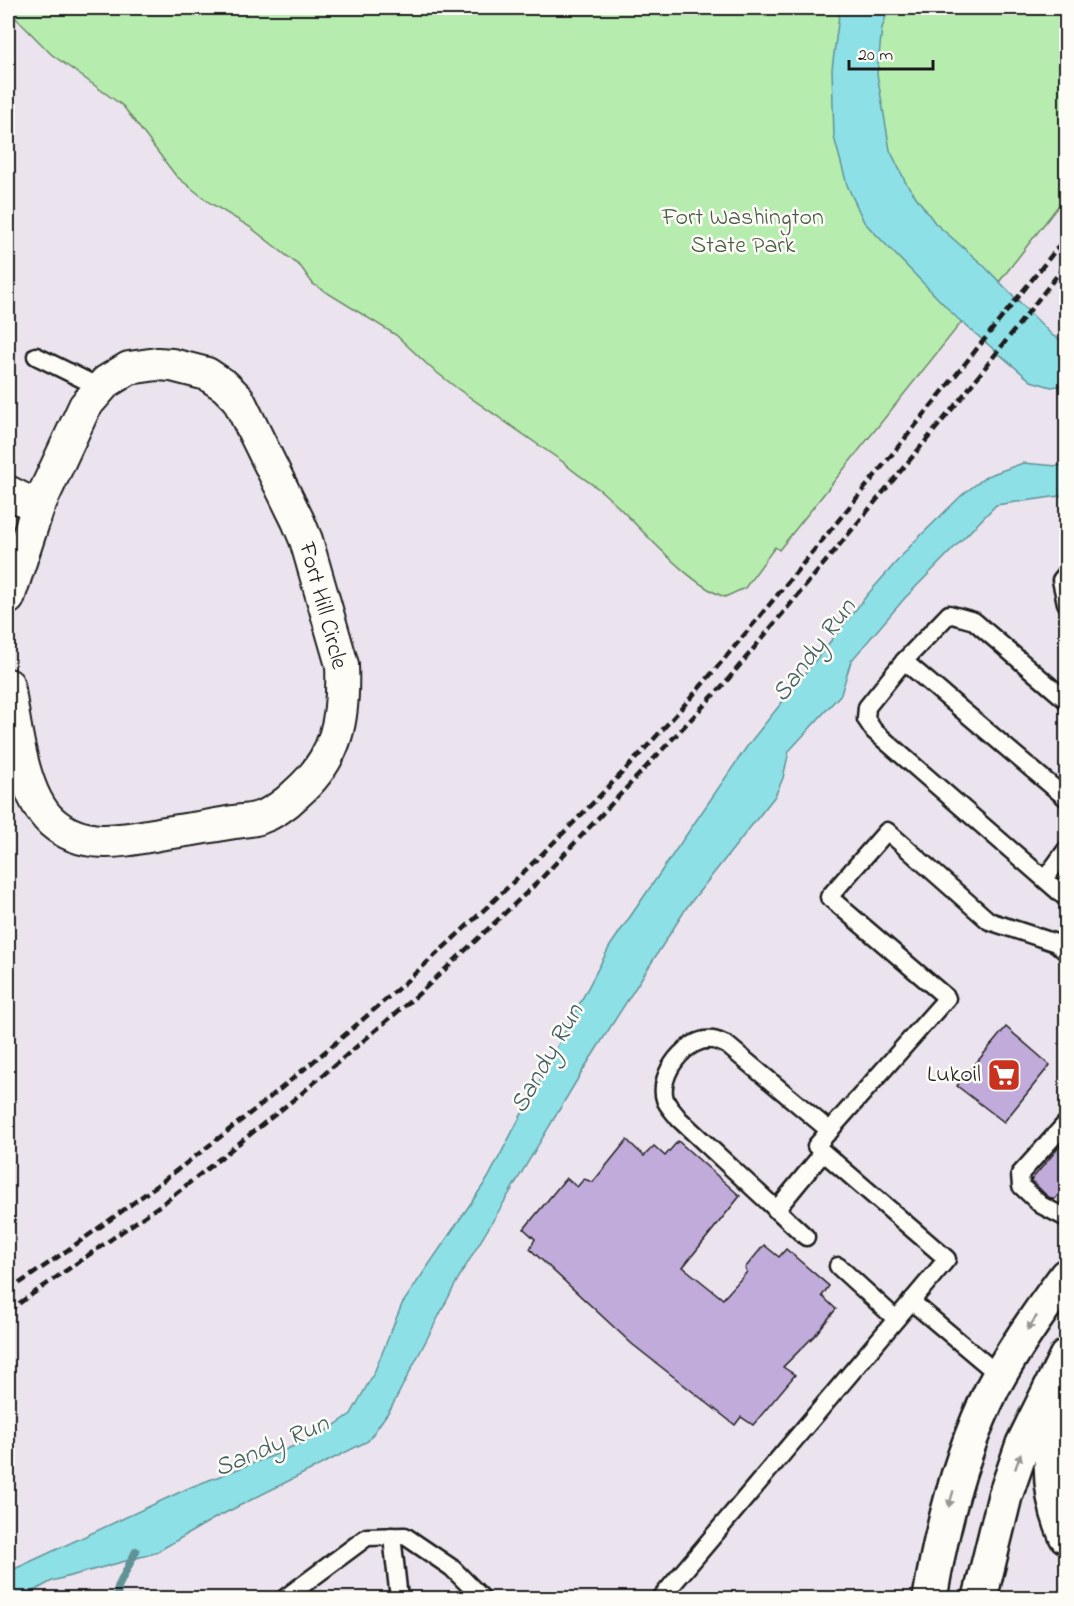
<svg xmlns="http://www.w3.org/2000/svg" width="1074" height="1606" viewBox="0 0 1074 1606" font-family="'Indie Flower',sans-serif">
  <rect width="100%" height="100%" fill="#ebe4ee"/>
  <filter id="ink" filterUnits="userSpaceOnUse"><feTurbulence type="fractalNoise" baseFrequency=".0167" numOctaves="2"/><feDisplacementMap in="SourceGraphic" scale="12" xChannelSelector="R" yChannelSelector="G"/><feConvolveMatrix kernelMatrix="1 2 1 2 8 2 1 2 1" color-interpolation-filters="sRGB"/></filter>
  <g filter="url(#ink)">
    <!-- green -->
    <path fill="#b6ecae" stroke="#698465" stroke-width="1.5" d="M 8,8 L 1066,8 L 1066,196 L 999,282 L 996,279 L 779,550 L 775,547 L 745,588 L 725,597 C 684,583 635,519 600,490 C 587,480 574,473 563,462 L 458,389 L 431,368 L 396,335 L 313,284 L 301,267 L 250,227 L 210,203 L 176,176 L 123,106 L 51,54 L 8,10 Z"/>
    <!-- water -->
    <g fill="#8ee0e7" stroke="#609296" stroke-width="1.5">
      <path d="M 840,8 L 889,8 L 882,28 L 877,74 L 890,150 L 906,183 L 935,223 L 982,264 L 1053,336 L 1066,342 L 1066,385 L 1051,387 L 1031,381 L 957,318 L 864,222 L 847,185 L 834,137 L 832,69 Z"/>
      <path d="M 1023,463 L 1057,466 L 1066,464 L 1066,495 L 996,505 L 904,599 L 851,661 L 841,694 L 789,751 L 783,778 L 775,796 L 687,907 L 583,1070 L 458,1279 L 391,1408 L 368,1441 L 215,1518 L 155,1553 L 52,1581 L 21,1598 L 8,1598 L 8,1572 L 191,1487 L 272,1456 L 326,1431 L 351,1414 L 374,1373 L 402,1304 L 488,1178 L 610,946 L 748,745 L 868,594 L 914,542 L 962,495 L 987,476 Z"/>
    </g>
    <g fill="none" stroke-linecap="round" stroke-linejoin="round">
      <!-- stream -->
      <path stroke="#609296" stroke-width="8" d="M 117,1598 L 118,1587 L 136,1551"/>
    </g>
    <!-- building -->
    <g fill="#c1abda" stroke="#1c1c1c" stroke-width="1.5">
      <path d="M 1006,1027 L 1050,1065 L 1004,1122 L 957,1086 Z"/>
      <path d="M 1066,1139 L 1066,1186 L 1054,1200 L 1047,1196 L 1031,1180 Z"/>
      <path d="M 627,1140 L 644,1156 L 654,1146 L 665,1156 L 678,1141 L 740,1196 L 683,1267 L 723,1299 L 747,1272 L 745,1268 L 764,1245 L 779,1257 L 786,1249 L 829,1286 L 822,1296 L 836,1309 L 815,1335 L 783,1367 L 795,1375 L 753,1425 L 741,1417 L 735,1425 L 632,1344 L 530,1249 L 535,1239 L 524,1229 L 566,1178 L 577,1187 L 584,1179 L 593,1182 Z"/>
    </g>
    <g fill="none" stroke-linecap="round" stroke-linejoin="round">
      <defs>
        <g id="service">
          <path d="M 36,356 L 101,388"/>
          <path d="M 1066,574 L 1061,580 L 1066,603"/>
          <path d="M 904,661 L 1066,798"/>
          <path d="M 1066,700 L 974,621 L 949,614 L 904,661 L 867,707 L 866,719 L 874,731 L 1066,898"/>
          <path d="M 1045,879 L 1066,850"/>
          <path d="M 1066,1123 L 1020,1174 L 1021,1186 L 1041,1205 L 1066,1218"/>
          <path d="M 776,1210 L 823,1153"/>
          <path d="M 806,1237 L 679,1119 C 675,1113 667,1106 665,1099 C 657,1075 687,1036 713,1040 C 717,1040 723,1044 727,1045 L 830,1131"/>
          <path d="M 838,1266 L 896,1319"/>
          <path d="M 911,1301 L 1000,1376"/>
          <path d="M 392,1536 L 399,1598"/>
          <path d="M 285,1598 L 367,1537 L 405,1536 L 452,1568 L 482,1598"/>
          <path d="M 661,1598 L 947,1259 L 816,1146 L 947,998 L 829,897 L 887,831 L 989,921 L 1056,943 L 1066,952"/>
        </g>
        <g id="minor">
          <path d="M 8,492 L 38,507"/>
          <path d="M 8,598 L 38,507 L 85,406 L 106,382 L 129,368 L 157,364 L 172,365 L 207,374 L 225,386 L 238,399 L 298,521 L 306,540 L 342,665 C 344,718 338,757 297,793 C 286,804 274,813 259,818 C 250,821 238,821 228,823 C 207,827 186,830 165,833 C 125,840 85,851 52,822 C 21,794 15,724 8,685"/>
        </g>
        <g id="primary">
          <path d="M 930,1598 C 942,1525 960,1454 993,1387 C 1014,1348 1040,1311 1066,1276"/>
          <path d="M 980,1598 L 1005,1496 L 1023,1444 L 1066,1357"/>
        </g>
        <path id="motorway" d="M 1066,1378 C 1051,1433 1042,1481 1066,1536"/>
      </defs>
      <!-- service casing -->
      <use href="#service" stroke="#1c1c1c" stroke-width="21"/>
      <!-- minor casing -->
      <use href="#minor" stroke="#1c1c1c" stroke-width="36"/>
      <!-- primary casing -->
      <use href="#primary" stroke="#1c1c1c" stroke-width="38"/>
      <!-- motorway casing -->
      <use href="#motorway" stroke="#1c1c1c" stroke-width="38"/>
      <!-- service -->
      <use href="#service" stroke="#fdfcf7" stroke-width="16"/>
      <!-- minor -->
      <use href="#minor" stroke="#fdfcf7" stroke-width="32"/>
      <!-- primary -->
      <use href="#primary" stroke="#fdfcf7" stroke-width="33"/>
      <!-- motorway -->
      <use href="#motorway" stroke="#fdfcf7" stroke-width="33"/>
      <!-- rail -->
      <g stroke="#1c1c1c" stroke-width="4.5" stroke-dasharray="9 4.5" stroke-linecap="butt">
        <path d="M 8,1291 C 237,1137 449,956 639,755 C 697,693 752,626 806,560 C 894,453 980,345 1066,237"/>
        <path d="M 8,1311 L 169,1199 L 302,1093 L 422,991 L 538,882 L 725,683 L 962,397 L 1066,264"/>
      </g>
    </g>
    <!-- one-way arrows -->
    <defs><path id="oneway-solid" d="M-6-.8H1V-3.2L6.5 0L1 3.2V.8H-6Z" transform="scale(1.5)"/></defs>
    <g fill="#989794">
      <use href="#oneway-solid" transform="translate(1032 1323) rotate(124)"/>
      <use href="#oneway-solid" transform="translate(1018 1461) rotate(-71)"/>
      <use href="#oneway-solid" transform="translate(951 1499) rotate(106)"/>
    </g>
  </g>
  <!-- icons -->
  <defs>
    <symbol id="supermarket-square" viewBox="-11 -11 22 22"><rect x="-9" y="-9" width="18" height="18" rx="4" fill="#c8321e" stroke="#fdfcf7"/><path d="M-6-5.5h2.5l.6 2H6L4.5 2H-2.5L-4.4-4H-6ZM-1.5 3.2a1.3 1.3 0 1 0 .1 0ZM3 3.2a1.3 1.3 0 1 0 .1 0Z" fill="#fff"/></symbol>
  </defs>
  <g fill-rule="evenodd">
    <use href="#supermarket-square" x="985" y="1056" width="38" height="38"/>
  </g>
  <g text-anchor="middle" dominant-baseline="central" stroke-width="5" stroke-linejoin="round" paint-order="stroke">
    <!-- park labels -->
    <g font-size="24" fill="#4a5a48" stroke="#fdfcf7">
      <text x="743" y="218">Fort Washington<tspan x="743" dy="28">State Park</tspan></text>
    </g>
    <!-- street labels -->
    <g font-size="24" fill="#1c1c1c" stroke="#fdfcf7">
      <text transform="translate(322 606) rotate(75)">Fort Hill Circle</text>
    </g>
    <!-- poi labels -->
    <g font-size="24" fill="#1c1c1c" stroke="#fdfcf7" text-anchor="end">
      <text x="981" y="1075">Lukoil</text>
    </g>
    <!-- water labels -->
    <g font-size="26" font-style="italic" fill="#446163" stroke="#fdfcf7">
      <text transform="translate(815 651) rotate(-53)">Sandy Run</text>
      <text transform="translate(548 1059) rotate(-60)">Sandy Run</text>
      <text transform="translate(272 1447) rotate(-23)">Sandy Run</text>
    </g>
  </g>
  <!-- margin -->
  <rect width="1074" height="1606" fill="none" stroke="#fdfcf7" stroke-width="30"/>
  <rect x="15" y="15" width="1044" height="1576" fill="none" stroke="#1c1c1c" stroke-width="2" filter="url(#ink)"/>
  <!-- scale -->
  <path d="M849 60v9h84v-9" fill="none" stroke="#1c1c1c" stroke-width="3"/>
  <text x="858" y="60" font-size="18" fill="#1c1c1c" stroke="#fdfcf7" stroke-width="4.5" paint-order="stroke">20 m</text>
</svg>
